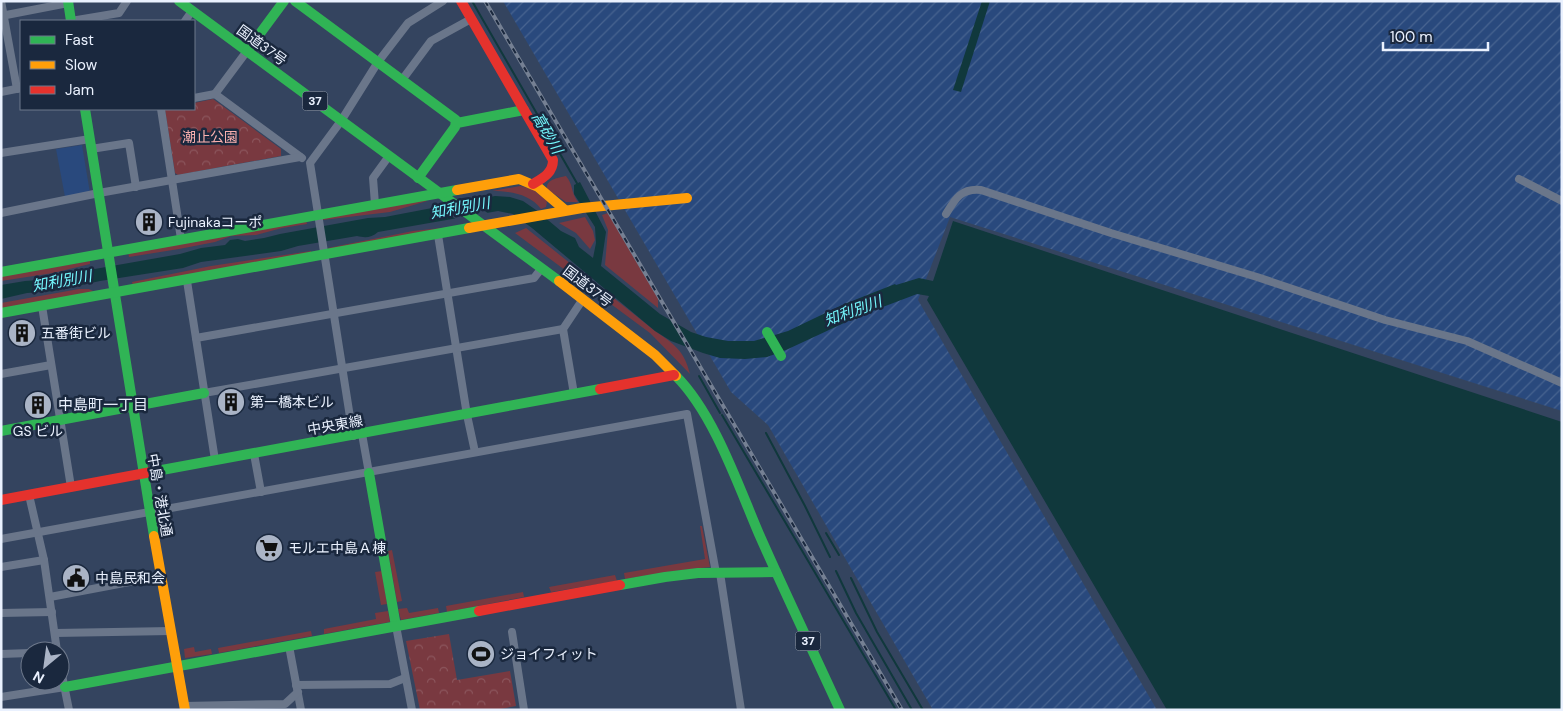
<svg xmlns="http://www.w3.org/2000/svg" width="1563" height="711" viewBox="0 0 1563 711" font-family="'DM Sans','Noto Sans JP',sans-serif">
  <defs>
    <pattern id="industrial-furrows" width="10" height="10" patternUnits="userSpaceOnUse" patternTransform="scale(1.25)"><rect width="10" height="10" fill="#29497d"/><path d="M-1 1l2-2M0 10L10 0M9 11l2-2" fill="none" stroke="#486490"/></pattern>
    <pattern id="forest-crowns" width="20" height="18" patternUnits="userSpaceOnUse" patternTransform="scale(1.25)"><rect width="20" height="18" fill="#793940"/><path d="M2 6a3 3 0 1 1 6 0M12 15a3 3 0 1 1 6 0" fill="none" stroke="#8c565d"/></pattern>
  </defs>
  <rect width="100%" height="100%" fill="#34445f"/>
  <!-- built -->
  <path fill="#29497d" d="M 82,145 L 90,193 L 65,197 L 56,149 Z"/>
  <!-- industrial -->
  <path fill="url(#industrial-furrows)" d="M 503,1 L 1562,1 L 1562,411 L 950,217 L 918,300 L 1157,710 L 933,710 L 768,425 L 731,392 Z"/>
  <!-- green -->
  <g fill="#793940">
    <path d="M 566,176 C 574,186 570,191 578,202 L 566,202 L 547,189 C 546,179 558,178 566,176 Z"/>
    <path d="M 520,186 L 532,189 L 546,200 L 547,202 L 546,207 L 541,209 C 530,194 510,191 492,191 Z"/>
    <path d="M 424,199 L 427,201 L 390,212 L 323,220 L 324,218 Z"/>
    <path d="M 608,213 L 658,298 L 658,308 L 605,265 L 608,230 L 602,215 Z"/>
    <path d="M 585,217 L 593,231 L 595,240 L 590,249 L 576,233 L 559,223 Z"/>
    <path d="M 306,220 L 307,224 L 282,228 L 256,235 L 231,236 L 215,242 L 179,249 L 129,257 L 128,252 Z"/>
    <path d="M 460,226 L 329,250 L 328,248 L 413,231 Z"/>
    <path d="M 526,228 L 655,331 C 674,344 684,350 690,374 L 650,333 L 515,233 Z"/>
    <path d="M 311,251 L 311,254 L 133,286 L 132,282 L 211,266 Z"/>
    <path d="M 90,261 L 90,264 L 53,273 L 1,281 L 1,276 Z"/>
    <path d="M 79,289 L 89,289 L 93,291 L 92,293 L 1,309 L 1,303 Z"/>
    <path d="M 700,526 L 702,526 L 710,567 L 674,571 L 625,579 L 624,573 L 705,559 Z"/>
    <path d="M 392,550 L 402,601 L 397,602 L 388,551 Z"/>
    <path d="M 382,571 L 387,604 L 381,605 L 375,572 Z"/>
    <path d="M 615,575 L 617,581 L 551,592 L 549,587 Z"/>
    <path d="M 523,592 L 524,597 L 447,612 L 446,606 Z"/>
    <path d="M 407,608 L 409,613 L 438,608 L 439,613 L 401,620 L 398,609 Z"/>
    <path d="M 388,611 L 390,622 L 324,634 L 324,629 L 376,619 L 375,613 Z"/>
    <path d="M 311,631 L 312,636 L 219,653 L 218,648 Z"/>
    <path d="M 194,647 L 195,652 L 211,649 L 212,654 L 185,658 L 184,649 Z"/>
  </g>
  <!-- forest -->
  <g fill="url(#forest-crowns)">
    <path d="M 213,99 L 281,149 L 281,156 L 178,175 L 175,173 L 165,110 L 166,109 L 194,109 L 194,103 Z"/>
    <path d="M 449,634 L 457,680 L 510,671 L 516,706 L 495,710 L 420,710 L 406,641 Z"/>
  </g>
  <!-- water -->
  <g fill="#10383c">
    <path d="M 982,1 L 990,1 L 961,92 L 953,90 Z"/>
    <path d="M 580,182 L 606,232 L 601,266 L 660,314 L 691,332 L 706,337 L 728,341 L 754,341 L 788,331 L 842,305 L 895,284 L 896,285 L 919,278 L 933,281 L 953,221 L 1562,422 L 1562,710 L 1167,710 L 927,300 L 929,296 L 917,294 L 859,316 L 786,350 L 767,357 L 745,359 L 720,358 L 703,353 L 671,341 L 655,331 L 532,228 L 513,214 L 498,211 L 378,232 C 371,238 365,238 357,236 L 298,246 L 281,251 L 201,262 L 183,268 L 100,281 L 54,291 L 27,293 L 1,299 L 1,285 L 25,281 L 53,279 L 72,273 L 180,254 L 201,248 L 225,245 L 230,240 L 238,239 L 245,241 L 264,238 L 280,234 L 368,218 L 385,217 L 495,196 L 510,197 L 523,201 L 536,210 L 561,231 L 575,238 L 579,247 L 593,258 L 596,243 L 595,227 L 574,194 L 574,185 Z"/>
  </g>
  <!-- pier -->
  <path fill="#34445f" d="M 467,198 L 489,214 L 457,220 L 436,205 Z"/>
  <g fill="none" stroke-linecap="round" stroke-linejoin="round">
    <!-- stream -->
    <g stroke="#10383c" stroke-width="2">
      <path d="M 472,1 L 578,185"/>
      <path d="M 699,376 L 720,413"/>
      <path d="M 722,415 L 896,710"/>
      <path d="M 766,433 L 805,506 L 830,557"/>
      <path d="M 826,533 L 839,555"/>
      <path d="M 836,571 L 856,613 L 912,710"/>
      <path d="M 851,578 L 877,632 L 923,710"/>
    </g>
    <!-- street -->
    <g stroke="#6a768a" stroke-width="8">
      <path d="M 1,1 L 17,89"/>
      <path d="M 1,16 L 68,3"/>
      <path d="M 71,21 L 119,13 L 127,1"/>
      <path d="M 185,21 L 192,11"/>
      <path d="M 402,80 L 431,41 L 471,19"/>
      <path d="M 1,92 L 21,88"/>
      <path d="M 215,94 L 247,51"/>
      <path d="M 194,98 L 215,94 L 302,158"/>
      <path d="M 161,109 L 181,239"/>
      <path d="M 91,149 L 129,143 L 136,187"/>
      <path d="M 1,153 L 90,139"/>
      <path d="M 1519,179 L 1562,201"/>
      <path d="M 375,204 L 373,178 L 389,156"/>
      <path d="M 1,213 L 99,193 L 300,157"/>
      <path d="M 946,214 C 955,199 961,188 981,190 L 1111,233 L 1257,277 L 1385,320 L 1467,341 L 1562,383"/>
      <path d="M 438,235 L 467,415 L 475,452"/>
      <path d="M 187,281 L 215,460"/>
      <path d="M 42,306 L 71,487"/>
      <path d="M 196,338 L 534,278 L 541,269"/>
      <path d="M 1,374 L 51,365"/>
      <path d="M 204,393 L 563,329"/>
      <path d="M 574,394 L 563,329 L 583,299"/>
      <path d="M 362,434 L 369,473"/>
      <path d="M 353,436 L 310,163 L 341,121 L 378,62 L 408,23 L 443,1"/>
      <path d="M 254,454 L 261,492"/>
      <path d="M 29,495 L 44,560 L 57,651"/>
      <path d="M 1,539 L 687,414 L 716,573"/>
      <path d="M 1,567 L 44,560"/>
      <path d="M 720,573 L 741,710"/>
      <path d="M 50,597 L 161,576"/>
      <path d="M 1,613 L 52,612"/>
      <path d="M 396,626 L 412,710"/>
      <path d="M 512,632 L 524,710"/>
      <path d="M 55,633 L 171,631"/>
      <path d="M 289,646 L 301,710"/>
      <path d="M 1,654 L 30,653"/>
      <path d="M 60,665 L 69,710"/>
      <path d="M 296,685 L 390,684 L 405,678"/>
      <path d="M 1,697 L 65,687"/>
      <path d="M 184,706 L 285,704 L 298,692"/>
    </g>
    <!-- fast -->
    <g stroke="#30b455" stroke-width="10">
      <path d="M 68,1 L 71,21"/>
      <path d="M 179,1 L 559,281"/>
      <path d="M 295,1 L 456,120 L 455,127 L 418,178"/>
      <path d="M 247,51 L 284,1"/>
      <path d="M 85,109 L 154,536"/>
      <path d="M 457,123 L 524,110"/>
      <path d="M 1,272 L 457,190"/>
      <path d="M 1,313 L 469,228"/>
      <path d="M 767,332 L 781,356"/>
      <path d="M 676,376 C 714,414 738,485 759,534 C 785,593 813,651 840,710"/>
      <path d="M 1,431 L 204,393"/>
      <path d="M 151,472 L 600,389"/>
      <path d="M 369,473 L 396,626"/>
      <path d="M 620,585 L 665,577 L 698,573 L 776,572"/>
      <path d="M 65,687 L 479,611"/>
    </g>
    <!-- slow -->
    <g stroke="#ff9f0a" stroke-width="10">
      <path d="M 457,190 L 519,179 L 538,187 L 565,210"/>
      <path d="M 469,228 L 582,208 L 687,198"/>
      <path d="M 559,281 L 655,355 L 676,376"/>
      <path d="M 154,536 L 185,710"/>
    </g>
    <!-- jam -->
    <g stroke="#e5322d" stroke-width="10">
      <path d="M 461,1 L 553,160 C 553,173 543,178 533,184"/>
      <path d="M 600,389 L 674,375"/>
      <path d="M 1,500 L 151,472"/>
      <path d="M 479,611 L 620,585"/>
    </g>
    <defs>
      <path id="rail" d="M 485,1 L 902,710"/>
    </defs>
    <!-- rail casing -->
    <use href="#rail" stroke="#758093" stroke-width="4"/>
    <!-- rail -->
    <use href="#rail" stroke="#1a283e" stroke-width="2" stroke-dasharray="5.5" stroke-linecap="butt"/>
  </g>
  <!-- icons -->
  <defs>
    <symbol id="building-disc" viewBox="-11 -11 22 22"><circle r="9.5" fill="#aab4c6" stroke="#1a283e"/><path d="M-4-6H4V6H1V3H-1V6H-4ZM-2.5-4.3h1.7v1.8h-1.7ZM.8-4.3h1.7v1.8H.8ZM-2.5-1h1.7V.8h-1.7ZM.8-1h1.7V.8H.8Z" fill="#111"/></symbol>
    <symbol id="supermarket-disc" viewBox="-11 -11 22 22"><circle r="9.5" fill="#aab4c6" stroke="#1a283e"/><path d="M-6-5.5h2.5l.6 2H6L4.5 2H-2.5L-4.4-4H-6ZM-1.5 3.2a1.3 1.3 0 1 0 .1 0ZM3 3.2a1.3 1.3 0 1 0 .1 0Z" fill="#111"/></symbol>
    <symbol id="civic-disc" viewBox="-11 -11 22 22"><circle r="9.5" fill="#aab4c6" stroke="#1a283e"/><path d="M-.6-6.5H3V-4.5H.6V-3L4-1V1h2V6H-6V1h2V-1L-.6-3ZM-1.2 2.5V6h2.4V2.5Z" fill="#111"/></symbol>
    <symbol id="stadium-disc" viewBox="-11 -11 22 22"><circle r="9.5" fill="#aab4c6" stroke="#1a283e"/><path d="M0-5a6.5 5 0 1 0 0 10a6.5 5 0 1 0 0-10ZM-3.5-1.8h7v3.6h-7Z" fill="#111"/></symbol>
  </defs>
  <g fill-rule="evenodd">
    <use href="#building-disc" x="133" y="206" width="32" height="32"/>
    <use href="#building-disc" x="6" y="317" width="32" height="32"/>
    <use href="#building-disc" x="215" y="386" width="32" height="32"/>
    <use href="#building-disc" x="22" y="389" width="32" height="32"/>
    <use href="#supermarket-disc" x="253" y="532" width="32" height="32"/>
    <use href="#civic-disc" x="60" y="562" width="32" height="32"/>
    <use href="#stadium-disc" x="465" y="638" width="32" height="32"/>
  </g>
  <g text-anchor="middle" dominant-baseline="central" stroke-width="5" stroke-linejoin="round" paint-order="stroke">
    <!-- shield labels -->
    <g fill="#1a283e" stroke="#acb5c4" stroke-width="1">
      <rect x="302.5" y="91.5" width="25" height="19" rx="4"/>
      <rect x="795.5" y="631.5" width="25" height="19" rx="4"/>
    </g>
    <g font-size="12" font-weight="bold" fill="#eaf1fe">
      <text x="315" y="101">37</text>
      <text x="808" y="641">37</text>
    </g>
    <!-- street labels -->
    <g font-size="14" fill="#eaf1fe" stroke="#1a283e">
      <text transform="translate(262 45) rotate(36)">国道37号</text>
      <text transform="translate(588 286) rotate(37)">国道37号</text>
      <text transform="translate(335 425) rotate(-10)">中央東線</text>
      <text transform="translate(160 495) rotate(80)">中島・港北通</text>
    </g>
    <!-- park labels -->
    <g font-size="14" fill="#fab0af" stroke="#1a283e">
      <text x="210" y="137">潮止公園</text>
    </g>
    <!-- poi labels -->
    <g font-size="14" fill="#eaf1fe" stroke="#1a283e" text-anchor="start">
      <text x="168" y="222">Fujinakaコーポ</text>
      <text x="41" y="333">五番街ビル</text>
      <text x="250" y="402">第一橋本ビル</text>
      <text x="38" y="431" text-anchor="middle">GS ビル</text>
      <text x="288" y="548">モルエ中島Ａ棟</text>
      <text x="95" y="578">中島民和会</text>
      <text x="500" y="654">ジョイフィット</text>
    </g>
    <!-- water labels -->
    <g font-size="15" font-style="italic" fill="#75f8fe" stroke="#1a283e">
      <text transform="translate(547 133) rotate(60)">高砂川</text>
      <text transform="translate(460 208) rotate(-10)">知利別川</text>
      <text transform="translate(62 281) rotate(-10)">知利別川</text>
      <text transform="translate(853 311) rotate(-20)">知利別川</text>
    </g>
    <!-- neighbourhood labels -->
    <g font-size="15" fill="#eaf1fe" stroke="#1a283e">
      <text x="103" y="405">中島町一丁目</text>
    </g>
  </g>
  <!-- border -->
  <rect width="1563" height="711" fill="none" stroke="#eaf1fe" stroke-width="5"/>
  <!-- legend -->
  <rect x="20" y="20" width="175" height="90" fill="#1a283e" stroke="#6d788b"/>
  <rect x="30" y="36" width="25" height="8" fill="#30b455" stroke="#6d788b"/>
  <text x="65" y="45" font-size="15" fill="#eaf1fe">Fast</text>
  <rect x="30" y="61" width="25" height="8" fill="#ff9f0a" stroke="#6d788b"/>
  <text x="65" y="70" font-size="15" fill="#eaf1fe">Slow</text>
  <rect x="30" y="86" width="25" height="8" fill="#e5322d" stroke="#6d788b"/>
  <text x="65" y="95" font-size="15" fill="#eaf1fe">Jam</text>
  <!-- north arrow -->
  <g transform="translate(45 666) rotate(209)"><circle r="24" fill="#1a283e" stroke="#6d788b"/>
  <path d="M0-4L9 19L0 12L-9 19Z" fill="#aab4c6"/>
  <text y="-8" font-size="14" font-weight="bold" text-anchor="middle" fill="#eaf1fe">N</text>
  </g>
  <!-- scale -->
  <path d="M1383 42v8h105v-8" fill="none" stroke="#eaf1fe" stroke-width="2.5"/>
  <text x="1390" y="42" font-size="15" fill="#eaf1fe" stroke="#1a283e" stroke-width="4" paint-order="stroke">100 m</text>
</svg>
